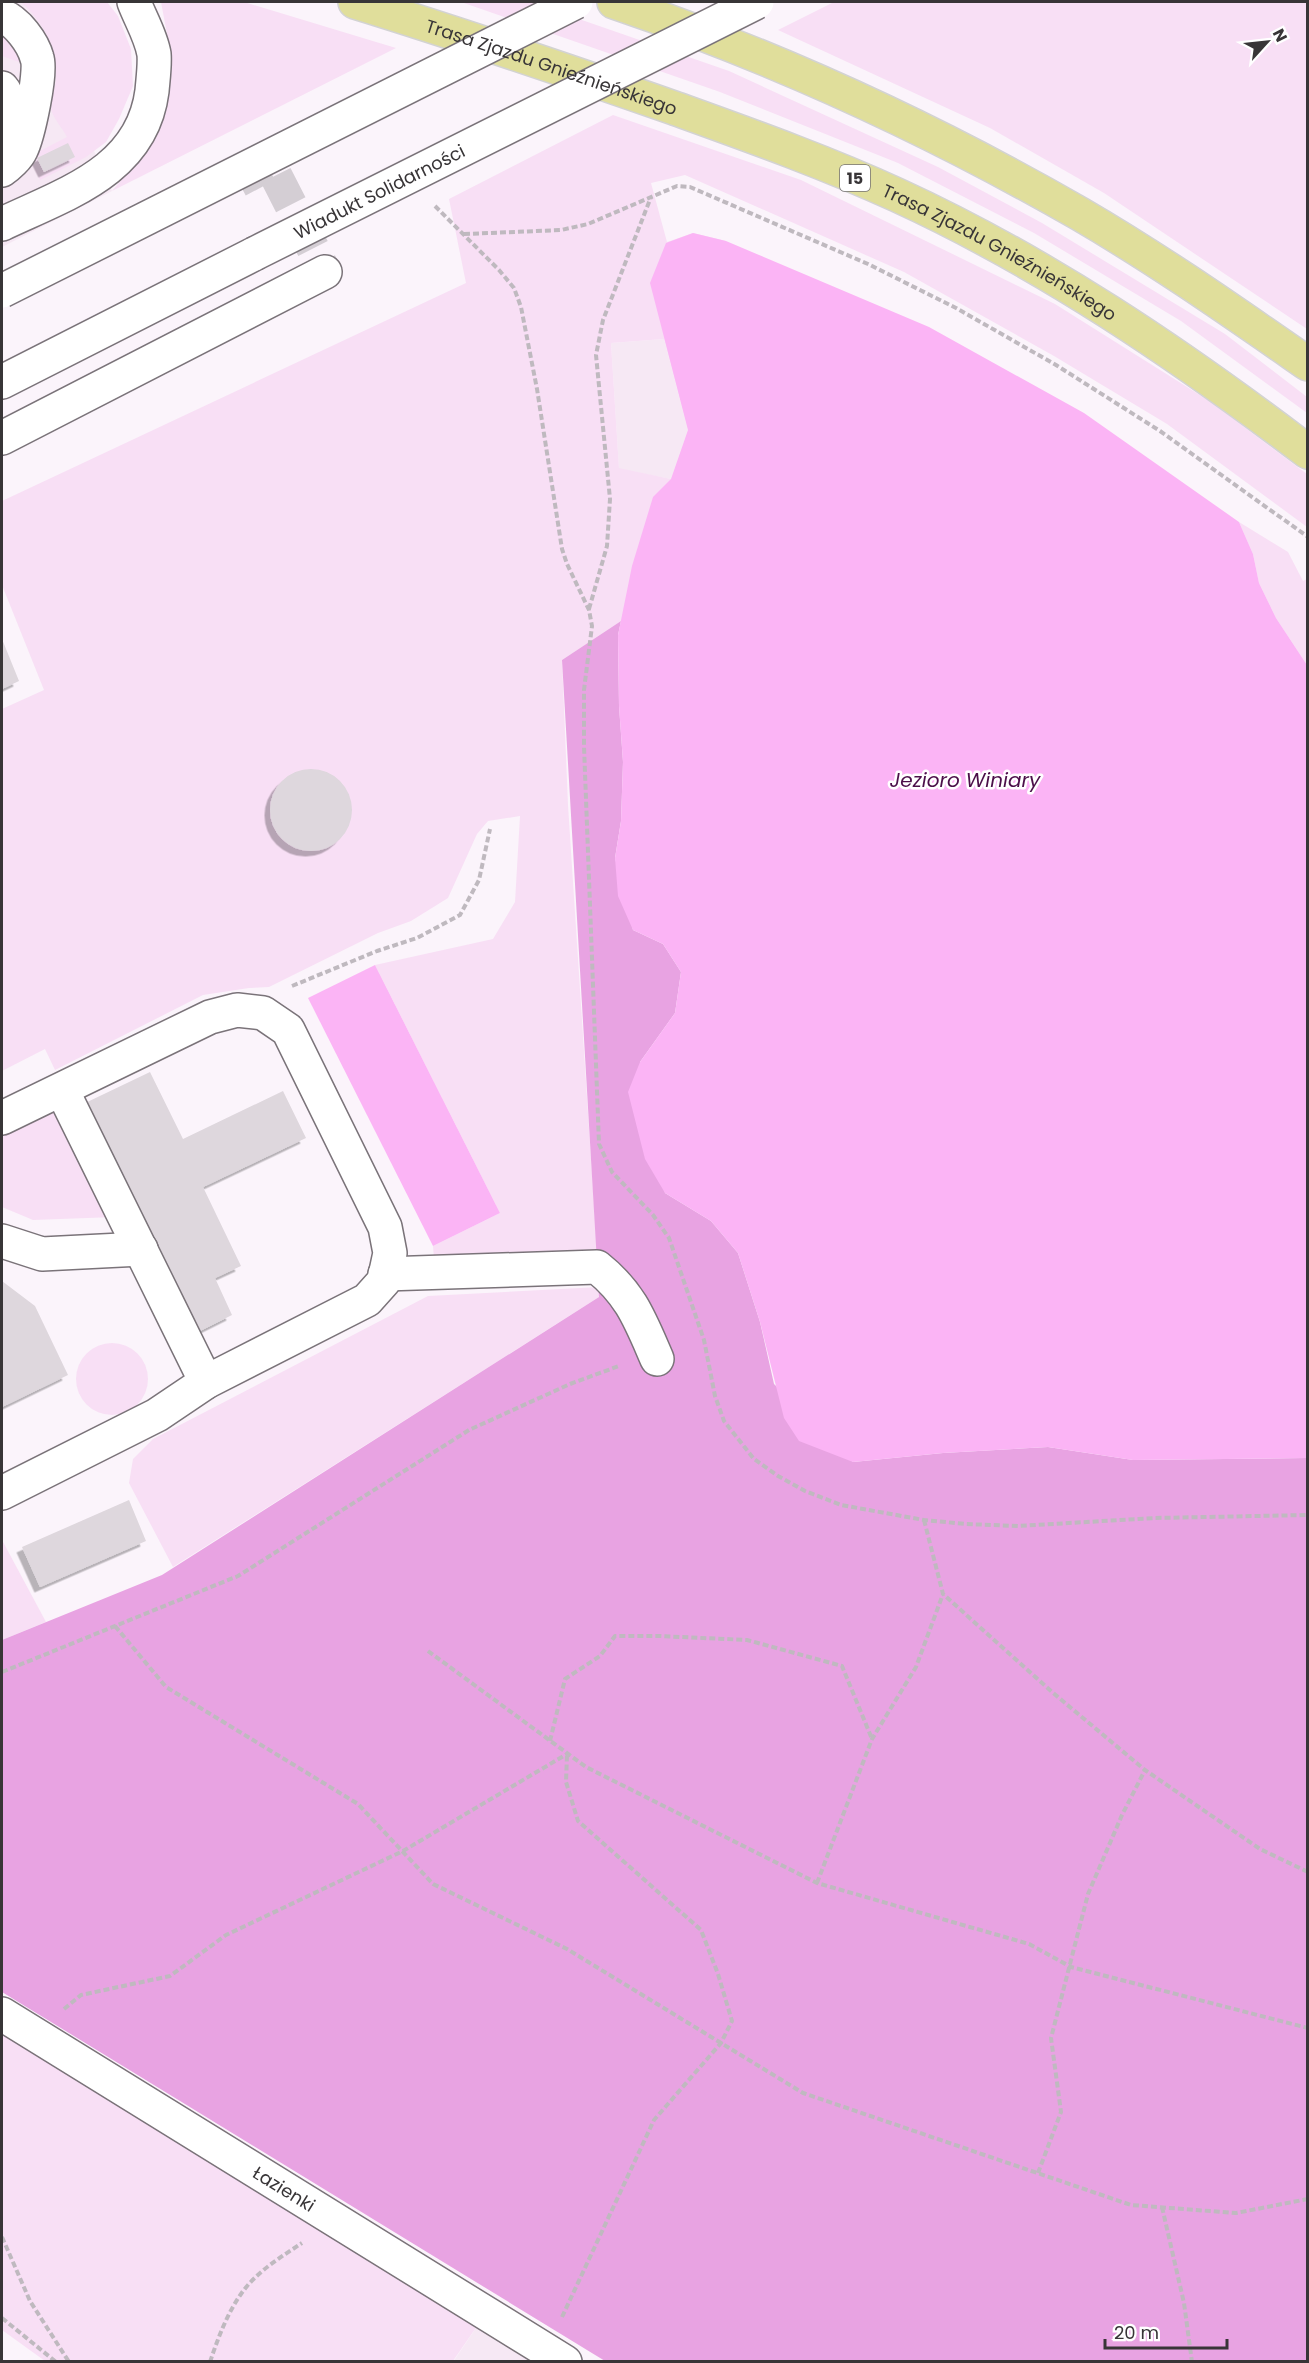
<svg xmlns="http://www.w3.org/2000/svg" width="1309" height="2363" viewBox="0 0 1309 2363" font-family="Poppins,sans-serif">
  <defs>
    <filter id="shadow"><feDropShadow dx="-5.5" dy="5.5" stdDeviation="0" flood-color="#0004"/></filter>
  </defs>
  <rect width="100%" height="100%" fill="#fbf4fb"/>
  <!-- built -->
  <g fill="#f6e8f4">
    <path d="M 2,2 L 34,2 L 59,22 L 78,115 L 112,191 L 2,247 Z"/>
    <path d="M 664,339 L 688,430 L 671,479 L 619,469 L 611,343 Z"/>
    <path d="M 480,2322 L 544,2362 L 453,2362 Z"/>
  </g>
  <!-- green -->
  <g fill="#f8dff5" fill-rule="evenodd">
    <path d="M 21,2 L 107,2 L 118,16 L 131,49 L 133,86 L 119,119 L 106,142 L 86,157 L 40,180 L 31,163 L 36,153 L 67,137 C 63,129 53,118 51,109 C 49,101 55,89 56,81 C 58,50 43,22 21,2 Z"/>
    <path d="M 161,2 L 244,2 L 396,48 L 112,191 L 135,164 L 159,131 L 169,95 L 172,61 Z"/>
    <path d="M 461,2 L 530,2 L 729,71 L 938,167 L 1042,223 L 1225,334 L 1307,397 L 1307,413 L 1181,321 L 1034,233 L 898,163 L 720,92 Z"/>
    <path d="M 834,2 L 1307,2 L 1307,329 L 1104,193 L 990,128 L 778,30 Z"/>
    <path d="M 2,28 L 18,52 L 19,62 L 2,56 Z"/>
    <path d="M 613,115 L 801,180 L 1055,304 L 1211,402 L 1307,474 L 1307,527 L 1167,424 L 1054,356 L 904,272 L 685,175 L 651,183 L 667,242 L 693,233 L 726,241 L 652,612 L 621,621 L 562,660 L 568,805 L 597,1251 L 434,1259 L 433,1246 L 500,1213 L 375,965 L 493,939 L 515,902 L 520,816 L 488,821 L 477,834 L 448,898 L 411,921 L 378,933 L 269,987 L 249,988 L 203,995 L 55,1070 L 45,1049 L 2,1071 L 2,709 L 44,690 L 2,585 L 2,501 L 466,283 L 449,199 ZM 664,339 L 688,430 L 671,479 L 619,468 L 611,343 Z"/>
    <path d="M 1239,522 L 1288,552 L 1303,581 L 1307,579 L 1307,665 L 1276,618 L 1259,583 L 1253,554 Z"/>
    <path d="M 62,1106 L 115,1217 L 33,1220 L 2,1207 L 2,1137 Z"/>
    <path d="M 599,1287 L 599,1297 L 173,1567 L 129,1483 L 133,1459 L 153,1439 L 428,1296 Z"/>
    <circle cx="112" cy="1379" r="36"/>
    <path d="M 2,1540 L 46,1622 L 2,1640 Z"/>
    <path d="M 2,2029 L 480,2322 L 453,2361 L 45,2361 L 2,2330 Z"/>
  </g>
  <!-- forest -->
  <path fill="#e8a3e2" d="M 621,621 L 618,635 L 619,706 L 623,762 L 621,821 L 615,858 L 633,930 L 663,944 L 681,972 L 675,1013 L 640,1062 L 665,1193 L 711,1221 L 738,1253 L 760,1322 L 774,1384 L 853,1462 L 943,1453 L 1048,1447 L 1133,1460 L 1307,1458 L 1307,2361 L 605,2361 L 2,1992 L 2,1640 L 162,1575 L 599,1297 L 562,660 Z"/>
  <!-- water -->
  <g fill="#fbb4f5">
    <path d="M 693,233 L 726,241 L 929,327 L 1084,413 L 1239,522 L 1253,554 L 1259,583 L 1276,618 L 1307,665 L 1307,1458 L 1133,1460 L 1048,1447 L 943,1453 L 853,1462 L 799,1441 L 784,1418 L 760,1322 L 738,1253 L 711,1221 L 665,1193 L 645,1159 L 628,1092 L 640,1062 L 675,1013 L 681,972 L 663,944 L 633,930 L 618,896 L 615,858 L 621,821 L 623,762 L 619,706 L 618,635 L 632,566 L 653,497 L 671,479 L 688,430 L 650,283 L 666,243 Z"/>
    <path d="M 375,965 L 500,1213 L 433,1246 L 308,998 Z"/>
  </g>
  <!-- building -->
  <g fill="#ded7dd" filter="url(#shadow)">
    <path d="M 68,143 L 75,157 L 44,172 L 37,158 Z"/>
    <path d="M 2,639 L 19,681 L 2,689 Z"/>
    <circle cx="311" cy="810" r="41"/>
    <path d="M 150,1072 L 183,1139 L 283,1091 L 306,1138 L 203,1187 L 241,1266 L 215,1278 L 232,1315 L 192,1335 L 81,1105 Z"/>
    <path d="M 2,1281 L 35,1306 L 68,1375 L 2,1407 Z"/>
    <path d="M 129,1500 L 146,1541 L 40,1587 L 22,1547 Z"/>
  </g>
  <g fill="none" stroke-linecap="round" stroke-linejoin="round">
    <!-- minor-tunnel -->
    <path stroke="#d4ced4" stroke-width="33" stroke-dasharray="33 16" stroke-linecap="butt" d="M 238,181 L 270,164 L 325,272"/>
    <defs>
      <g id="minor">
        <path d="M 2,16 C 17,21 33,43 37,58 C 42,72 28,136 21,150 C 18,157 8,166 2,170"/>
        <path d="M 2,88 L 5,92 L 6,125 L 2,131"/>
        <path d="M 2,224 C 65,194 142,171 152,91 C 153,79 155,65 154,54 C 151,36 140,18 134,2"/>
        <path d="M 2,382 L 254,254"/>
        <path d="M 2,438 L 325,272"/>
        <path d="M 62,1090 L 206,1382"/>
        <path d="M 2,1118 L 210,1017 L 237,1010 L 263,1013 L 288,1030 L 385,1227 L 390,1253 L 384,1281 L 367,1300 L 206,1382 L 157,1415 L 2,1493"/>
        <path d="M 2,1241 L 42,1254 L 141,1249"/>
        <path d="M 385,1274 L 597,1267 C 631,1294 640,1320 657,1359"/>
        <path id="s1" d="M 2,2014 L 565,2362"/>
      </g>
      <g id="major">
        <path id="s2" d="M 355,2 C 462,35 568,71 674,108 C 749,135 825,162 897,195 C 1045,263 1179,354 1308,452"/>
        <path d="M 614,2 C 776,57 932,129 1080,214 C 1159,260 1233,312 1308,364"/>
      </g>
    </defs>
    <!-- minor casing -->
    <use href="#minor" stroke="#7a7379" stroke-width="36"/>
    <!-- major casing -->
    <use href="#major" stroke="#d3d3d3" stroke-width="36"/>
    <!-- path -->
    <g stroke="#bfb9bf" stroke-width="4" stroke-dasharray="6 3" stroke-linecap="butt">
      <path d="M 435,206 L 499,270 L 514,288 L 521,307 L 537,389 L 562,549 L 567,564 L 589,610 L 592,626 L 584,690 L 584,746 L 599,1144 L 612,1172 L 653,1215 L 669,1238 L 704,1340 L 715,1396 L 724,1421 L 754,1459 L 778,1476 L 805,1491 L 841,1505 L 924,1520 L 966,1524 L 1018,1526 L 1155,1518 L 1308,1515"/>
      <path d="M 464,234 L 561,230 L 588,224 L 677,186 L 690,187 L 868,264 L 956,308 L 1056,365 L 1160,431 L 1308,537"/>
      <path d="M 589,609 L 607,546 L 610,499 L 596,355 L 603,320 L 651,197"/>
      <path d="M 292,986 L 377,951 L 417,938 L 460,915 L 479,880 L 490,829"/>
      <path d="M 924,1520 L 943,1594 L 1052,1692 L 1145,1770 L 1260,1849 L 1308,1872"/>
      <path d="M 115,1626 L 166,1687 L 358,1804 L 433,1884 L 567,1949 L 803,2093 L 1131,2205 L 1236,2213 L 1308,2199"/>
      <path d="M 428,1651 L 586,1767 L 817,1883 L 1029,1944 L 1071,1967 L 1308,2028"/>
      <path d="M 2,1672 L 238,1576 L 469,1430 L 570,1384 L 619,1366"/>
      <path d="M 550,1741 L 565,1679 L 600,1656 L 615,1636 L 659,1636 L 747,1640 L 842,1666 L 872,1739"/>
      <path d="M 817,1883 L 872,1739 L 916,1667 L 943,1594"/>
      <path d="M 64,2009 L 81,1995 L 170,1976 L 226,1935 L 403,1851 L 567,1754"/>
      <path d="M 1038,2173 L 1061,2112 L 1051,2038 L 1088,1894 L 1122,1815 L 1145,1770"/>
      <path d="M 1162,2207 L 1184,2303 L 1192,2362"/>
      <path d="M 2,2237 L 30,2301 L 69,2362"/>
      <path d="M 562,2317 L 654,2120 L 721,2043 L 732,2021 L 718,1974 L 701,1930 L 578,1821 L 566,1782 L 567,1755"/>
      <path d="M 2,2318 L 56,2362"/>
      <path d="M 210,2362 C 218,2338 227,2314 241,2294 C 256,2272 281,2257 302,2243"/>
    </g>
    <!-- minor -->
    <use href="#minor" stroke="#fff" stroke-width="33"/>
    <!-- major -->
    <use href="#major" stroke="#e0de9b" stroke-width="33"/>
    <defs>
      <g id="minor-bridge">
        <path id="s3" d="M 254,254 L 757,2"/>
        <path d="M 2,291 L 576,2"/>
      </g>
    </defs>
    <!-- minor-bridge casing -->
    <use href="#minor-bridge" stroke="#7a7379" stroke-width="36" stroke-linecap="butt"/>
    <!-- minor-bridge -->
    <use href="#minor-bridge" stroke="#fff" stroke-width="33"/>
  </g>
  <g text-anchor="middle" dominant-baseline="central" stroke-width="5" stroke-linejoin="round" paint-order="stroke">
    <!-- shield labels -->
    <rect fill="#fff" stroke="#747273" stroke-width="1.5" x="840" y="165" width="30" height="26" rx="4.5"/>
    <g font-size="16" font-weight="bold" fill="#383537">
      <text x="855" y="178">15</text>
    </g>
    <!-- street labels -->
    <g font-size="18" fill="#383537" stroke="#fff">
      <text stroke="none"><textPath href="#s2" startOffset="207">Trasa Zjazdu Gnieźnieńskiego</textPath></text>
      <text stroke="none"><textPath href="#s3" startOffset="140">Wiadukt Solidarności</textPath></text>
      <text stroke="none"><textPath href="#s2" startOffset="693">Trasa Zjazdu Gnieźnieńskiego</textPath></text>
      <text stroke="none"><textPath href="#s1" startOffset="332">Łazienki</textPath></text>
    </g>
    <!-- water labels -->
    <g font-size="20" font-style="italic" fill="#4c0f4a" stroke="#fff">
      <text x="965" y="780">Jezioro Winiary</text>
    </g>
  </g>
  <!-- border -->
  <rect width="1309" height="2363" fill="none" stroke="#383537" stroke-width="6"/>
  <!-- north arrow -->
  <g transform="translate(1267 42) rotate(63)" stroke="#ffffff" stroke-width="4.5" paint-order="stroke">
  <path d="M0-4.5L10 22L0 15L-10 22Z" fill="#383537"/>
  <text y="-9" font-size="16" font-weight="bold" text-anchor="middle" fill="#383537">N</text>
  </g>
  <!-- scale -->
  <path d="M1105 2339v9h122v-9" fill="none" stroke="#383537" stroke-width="3"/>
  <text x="1114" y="2339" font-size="18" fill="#383537" stroke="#ffffff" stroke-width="4.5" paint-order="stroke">20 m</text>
</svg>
